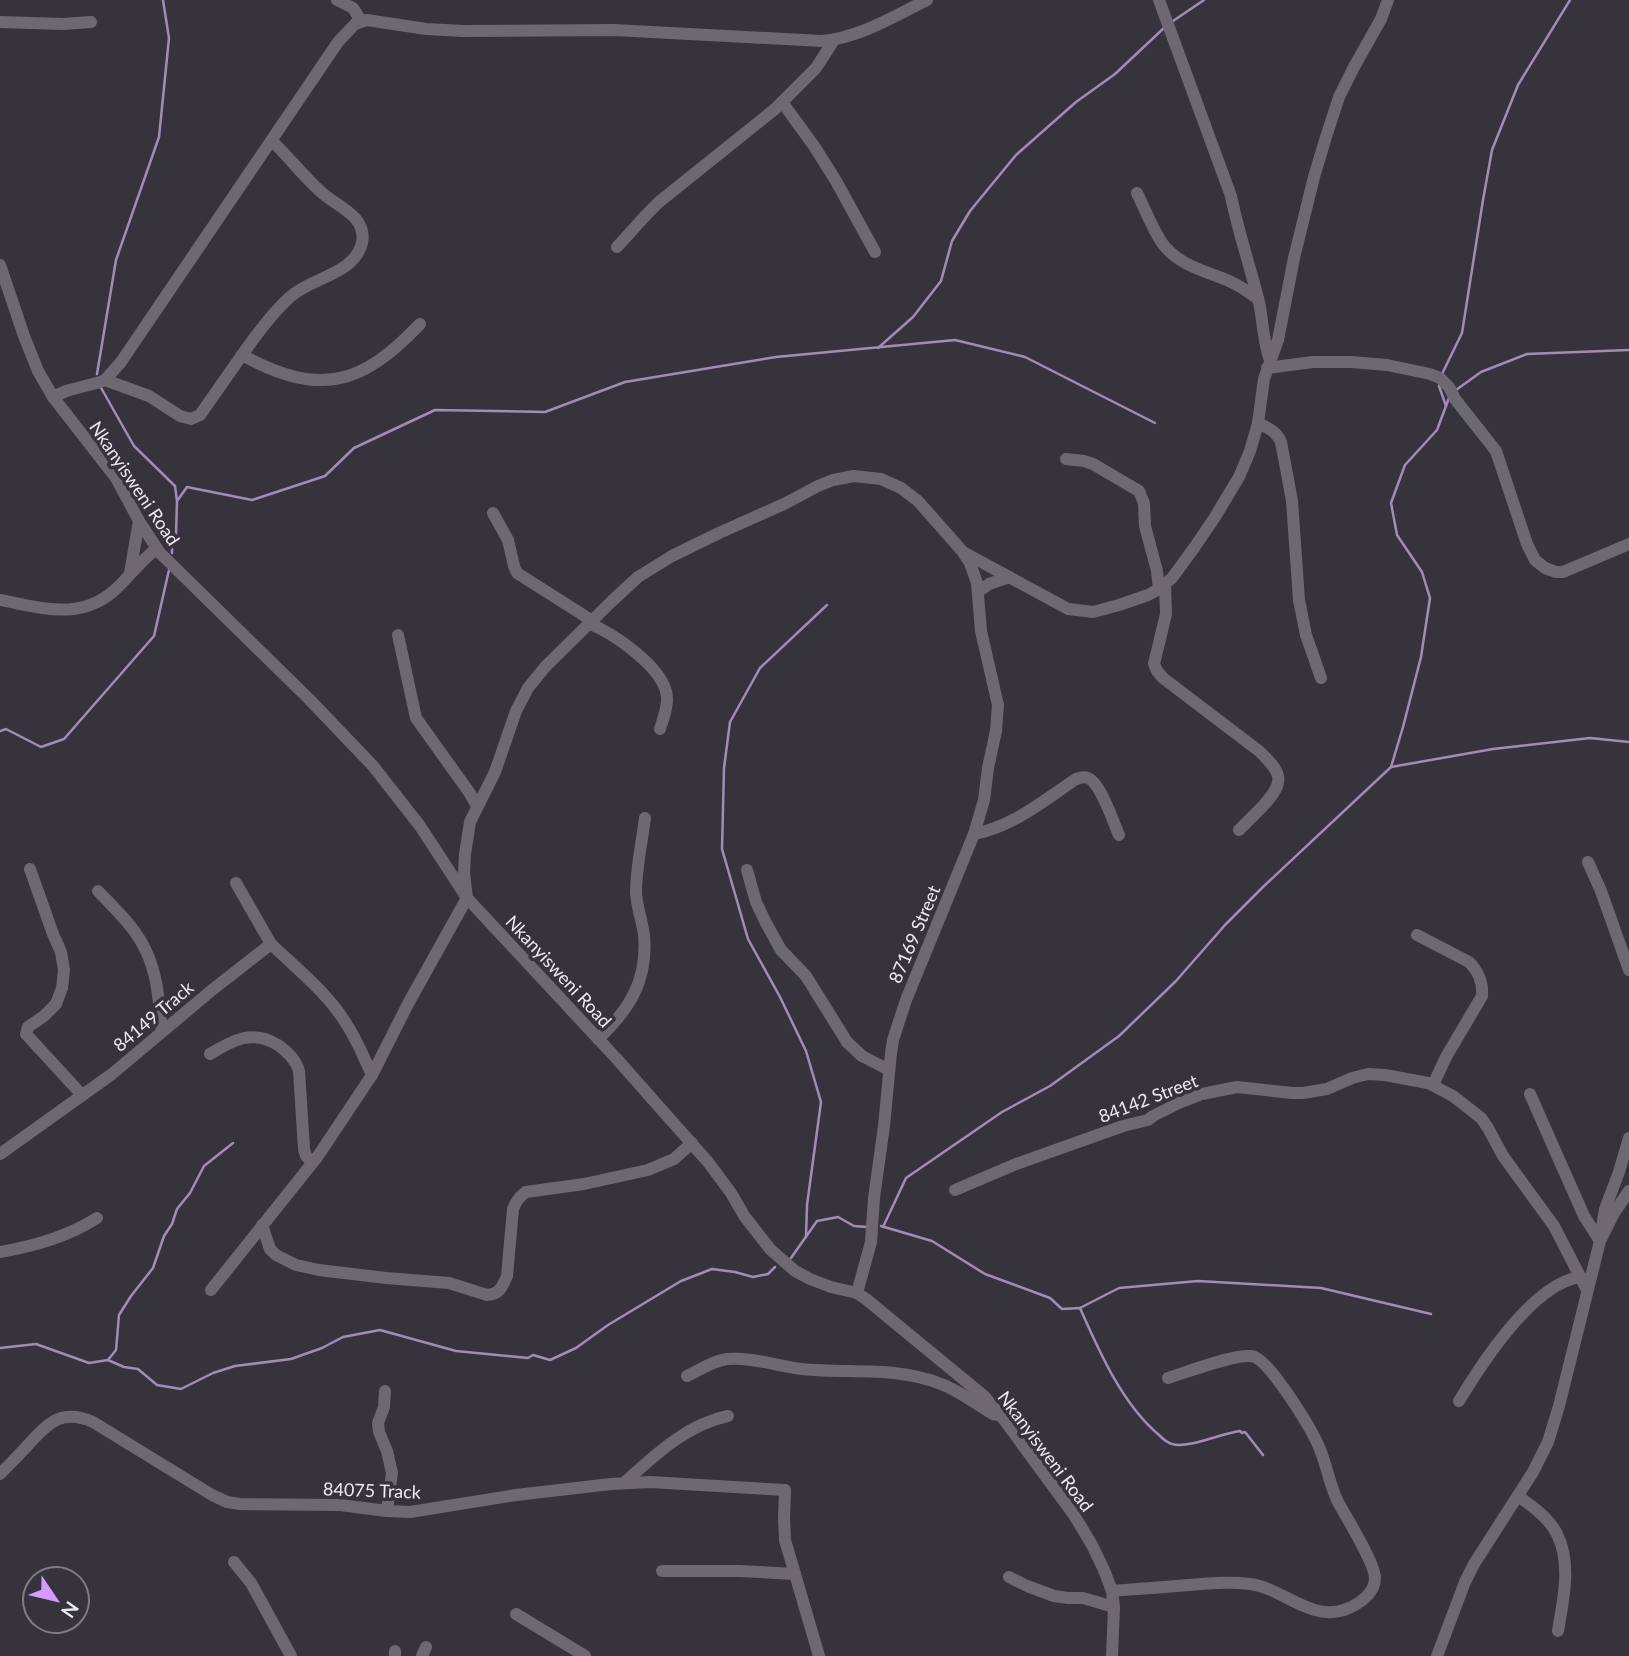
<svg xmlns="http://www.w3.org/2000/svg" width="1629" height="1656" viewBox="0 0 1629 1656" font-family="Lato,sans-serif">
  <rect width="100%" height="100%" fill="#37333c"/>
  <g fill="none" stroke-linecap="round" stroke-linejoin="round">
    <!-- stream -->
    <g stroke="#a48ab7" stroke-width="2.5">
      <path d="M 1173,21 L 1204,0"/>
      <path d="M 878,348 L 913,317 L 941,281 L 952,241 L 970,211 L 1016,155 L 1076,102 L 1115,74 L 1165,27"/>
      <path d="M 97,374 L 116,260 L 159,137 L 169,38 L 163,0"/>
      <path d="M 1441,376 L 1462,333 L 1483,200 L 1492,150 L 1518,85 L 1570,0"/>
      <path d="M 100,386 L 134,446 L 175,486 L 177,501 L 176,535 L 172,541 L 172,553"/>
      <path d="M 1439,386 L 1446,406"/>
      <path d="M 1456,390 L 1481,372 L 1527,354 L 1629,350"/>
      <path d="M 177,501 L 187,487 L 252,500 L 325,476 L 354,448 L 435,410 L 545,412 L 625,382 L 776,357 L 955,340 L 1025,357 L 1155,423"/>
      <path d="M 0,731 L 6,729 L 41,747 L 64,739 L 154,636 L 169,570"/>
      <path d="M 1391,767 L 1493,749 L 1590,738 L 1629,742"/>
      <path d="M 881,1226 L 932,1241 L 985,1274 L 1050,1298 L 1062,1309 L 1080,1308 C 1099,1351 1122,1404 1159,1435 C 1162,1438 1167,1443 1172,1444 C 1188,1449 1222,1433 1240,1431 L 1242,1433 L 1245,1432 L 1263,1455"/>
      <path d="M 883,1227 L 906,1178 L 1002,1112 L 1050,1086 L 1119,1036 L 1176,981 L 1225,925 L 1264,886 L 1391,767 L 1403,727 L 1421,657 L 1430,598 L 1422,572 L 1397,535 L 1391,503 L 1405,465 L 1437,430 L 1449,398"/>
      <path d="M 806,1237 L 807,1205 L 821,1102 L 806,1051 L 780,997 L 748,939 L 722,849 L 724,768 L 730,722 L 760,668 L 827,605"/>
      <path d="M 791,1258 L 817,1221 L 838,1217 L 854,1226 L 867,1227"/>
      <path d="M 1080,1308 L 1119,1288 L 1198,1281 L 1321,1288 L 1431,1314"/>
      <path d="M 0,1348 L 36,1344 L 89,1363 L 108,1360 L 124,1367 L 138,1369 L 157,1385 L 181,1389 L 213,1373 L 235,1366 L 291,1359 L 322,1348 L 343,1337 L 380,1330 L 456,1351 L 528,1358 L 533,1355 L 550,1360 L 576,1348 L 608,1325 L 681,1281 L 712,1269 L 735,1272 L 753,1277 L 768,1274 L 775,1267"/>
      <path d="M 108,1360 L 116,1350 L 119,1315 L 131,1296 L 153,1268 L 164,1236 L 172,1224 L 177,1209 L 190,1193 L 204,1166 L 233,1143"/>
    </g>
    <!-- minor -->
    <g stroke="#6d6872" stroke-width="12">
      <path d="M 337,0 L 353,8 L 361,21"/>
      <path d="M 1159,0 L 1231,196 C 1238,231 1250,266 1259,302 C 1263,321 1263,342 1270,360"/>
      <path d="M 0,22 L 63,24 L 91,22"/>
      <path d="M 782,102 L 814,146 L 836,181 L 875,252"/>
      <path d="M 1137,193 C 1145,209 1152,228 1162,243 C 1178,265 1205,271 1229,281 C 1240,286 1249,292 1258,299"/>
      <path d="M 617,247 L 646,215 L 659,202 L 775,109 L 816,68 L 834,40"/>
      <path d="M 0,265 L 24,336 L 38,371 L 53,397 L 116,478 L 139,521 L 160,553 L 309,699 L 373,766 L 420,826 L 467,898 L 616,1058 L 708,1162 L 731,1193 L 745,1217 L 770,1249 L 795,1271 L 810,1279 L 831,1287 L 857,1293 L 866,1299 L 985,1397 L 1005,1421 L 1074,1515 L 1092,1545 L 1104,1570 L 1112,1591 L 1114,1607 L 1112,1656"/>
      <path d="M 242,355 C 256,335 272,313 290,297 C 311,277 354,275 362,243 C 364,234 361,225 355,218 C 347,209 331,201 321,192 C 303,176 289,157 272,141"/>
      <path d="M 1267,368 L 1313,362 L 1351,362 L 1387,365 L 1430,374 L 1440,378 L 1449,387 L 1455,399 L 1496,451 L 1527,544 L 1535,560 L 1545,568 L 1556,572 L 1563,572 L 1629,544"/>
      <path d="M 105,380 L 149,396 L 180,416 L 191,419 L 200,415 L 242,355 C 319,397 361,386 420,324"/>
      <path d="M 53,397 L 66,391 L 100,382 L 105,380 L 121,362 L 338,42 L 355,24 L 367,20 L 426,29 L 463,31 L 614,30 L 822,41 C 859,38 894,16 927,0"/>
      <path d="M 1258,423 C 1268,428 1276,431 1281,442 L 1292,501 L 1299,600 L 1306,635 L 1321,678"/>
      <path d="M 1066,459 L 1084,461 L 1093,464 L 1139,491 L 1144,503 L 1145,526 L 1157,571 L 1159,589"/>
      <path d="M 493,513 L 508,540 L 514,566 L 517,573 L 591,620"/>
      <path d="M 130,573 L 139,521"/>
      <path d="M 1165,584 L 1166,614 L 1154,664 L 1157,671 L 1163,678 L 1259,751 C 1282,773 1286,781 1263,806 C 1255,814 1247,822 1239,830"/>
      <path d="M 978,592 L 989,584 L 1009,577"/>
      <path d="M 0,600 C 42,608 83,622 118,587 C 131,574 142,560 156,549"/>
      <path d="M 588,623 C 613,633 665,668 667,697 C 668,707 663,719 660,729"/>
      <path d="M 398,635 L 416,718 L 469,792 L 477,806"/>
      <path d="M 974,834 C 1014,826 1043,801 1076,779 C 1081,778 1083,776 1088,778 C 1101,783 1113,822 1119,835"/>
      <path d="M 1588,862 L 1601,891 L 1629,970"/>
      <path d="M 30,869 L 53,934 L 61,952 L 64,970 L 62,988 L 56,1004 L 44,1016 L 28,1027 L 26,1034 L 82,1095"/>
      <path d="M 747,870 L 756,902 L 766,923 L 781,950 L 806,976 L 847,1042 L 862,1056 L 889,1070"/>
      <path d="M 98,891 C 115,909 136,928 146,951 C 158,976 159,1004 162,1031"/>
      <path d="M 1417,935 L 1469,962 C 1479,972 1483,982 1482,996 L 1446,1057 L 1433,1085"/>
      <path d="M 271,944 C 297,969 328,993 347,1025 C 357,1040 364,1058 372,1075"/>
      <path d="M 598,1039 C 630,1009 648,980 644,935 C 642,921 637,907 636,893 C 636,868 642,842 645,818"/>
      <path d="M 210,1054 C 233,1040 253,1029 278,1045 C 288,1052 296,1060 299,1071 L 304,1149 L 306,1156 L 312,1162"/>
      <path d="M 1530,1094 L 1584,1216 L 1600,1241"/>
      <path d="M 0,1154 L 112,1074 L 212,990 L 271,944 L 236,883"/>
      <path d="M 955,1190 L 1016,1164 L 1123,1126 L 1148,1120 L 1153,1116 L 1179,1103 L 1202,1094 L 1237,1087 L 1292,1093 L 1303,1093 L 1327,1089 L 1352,1078 L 1368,1074 L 1385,1075 L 1428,1083 L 1453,1096 L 1481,1118 L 1488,1128 L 1503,1156 L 1554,1226 L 1587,1290"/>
      <path d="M 262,1225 L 270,1249 L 276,1255 L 296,1265 L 319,1270 L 386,1278 L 449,1283 L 487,1295 C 500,1294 502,1287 507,1276 L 513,1209 C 516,1201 519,1197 526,1192 L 584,1184 L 648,1170 L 674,1159 L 692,1143"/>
      <path d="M 1602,1227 L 1605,1209 L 1619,1172 L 1629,1138"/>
      <path d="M 0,1252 C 35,1246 67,1237 97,1218"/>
      <path d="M 211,1290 L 318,1156 L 372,1075 L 409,1002 L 467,898 L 464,873 L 465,854 L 470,822 L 495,772 L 516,711 L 528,688 L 545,667 L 612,601 L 638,577 L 672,556 L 719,533 L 784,504 L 818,486 L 833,480 L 854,476 L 881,479 L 901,488 L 918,501 L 963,552 L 1068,609 L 1093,612 L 1119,605 L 1148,595 L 1159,589 L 1172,578 L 1194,548 L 1215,517 L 1239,477 L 1250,451 L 1258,423 L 1264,379 L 1278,340 L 1294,258 L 1314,177 L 1326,137 L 1339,97 L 1354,67 L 1381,19 L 1388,0"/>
      <path d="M 857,1293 L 871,1242 L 874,1198 L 884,1126 L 891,1053 L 893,1040 L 906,1000 L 974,834 L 984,800 L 988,768 L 996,731 L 998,705 L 981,631 L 977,583 L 970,563 L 964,554"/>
      <path d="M 687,1376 C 700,1370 712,1361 727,1359 C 752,1357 777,1366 802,1369 C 848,1374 897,1366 941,1384 C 960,1391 976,1404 993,1414 L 998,1415"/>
      <path d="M 385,1391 L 384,1407 L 378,1423 L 379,1432 L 387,1451 L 392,1473 L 387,1511"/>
      <path d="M 1459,1401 C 1482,1363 1533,1283 1581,1277"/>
      <path d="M 0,1474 C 9,1465 18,1456 27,1446 C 48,1424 60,1408 93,1422 L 212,1495 L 227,1502 L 240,1504 L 340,1505 L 387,1511 L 410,1512 L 516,1495 L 611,1484 L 650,1482 L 785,1490 L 784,1518 L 785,1540 L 819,1656"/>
      <path d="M 624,1483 C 654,1456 687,1424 728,1416"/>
      <path d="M 1518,1496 C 1532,1506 1549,1518 1557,1534 C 1572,1564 1563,1600 1558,1631"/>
      <path d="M 234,1562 L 251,1583 L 291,1656"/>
      <path d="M 662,1571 L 739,1571 L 795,1574"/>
      <path d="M 1009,1577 L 1027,1586 L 1054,1596 L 1068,1598 L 1083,1598 L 1114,1607"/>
      <path d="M 1112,1591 C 1133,1589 1155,1588 1176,1586 C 1200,1584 1225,1581 1250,1584 C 1282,1588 1310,1621 1344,1610 C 1358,1605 1375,1594 1375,1578 C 1375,1563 1346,1517 1338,1502 C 1329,1484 1327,1465 1319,1447 C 1311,1428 1273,1366 1255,1357 C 1241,1351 1185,1373 1168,1378"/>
      <path d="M 516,1614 L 585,1656"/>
      <path d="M 395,1651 L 395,1656"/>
      <path d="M 422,1656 L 426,1647"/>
      <path d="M 1437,1656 L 1465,1582 L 1474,1564 L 1533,1472 L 1548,1442 L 1559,1406 L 1600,1241 L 1614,1213 L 1629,1191"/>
    </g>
  </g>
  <g text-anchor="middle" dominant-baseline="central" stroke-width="7" stroke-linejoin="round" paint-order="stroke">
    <!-- street labels -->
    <g font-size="18" fill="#eeeaf0" stroke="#37333c">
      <text transform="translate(135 483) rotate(56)">Nkanyisweni Road</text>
      <text transform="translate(914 934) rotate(-67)">87169 Street</text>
      <text transform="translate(559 971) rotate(47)">Nkanyisweni Road</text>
      <text transform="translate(153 1016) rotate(-40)">84149 Track</text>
      <text transform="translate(1148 1098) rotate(-21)">84142 Street</text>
      <text transform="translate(1046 1451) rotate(53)">Nkanyisweni Road</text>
      <text transform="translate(372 1490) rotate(2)">84075 Track</text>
    </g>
  </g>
  <!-- north arrow -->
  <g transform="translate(56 1600) rotate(125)"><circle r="33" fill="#37333c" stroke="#807c84" stroke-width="2"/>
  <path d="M0-5L12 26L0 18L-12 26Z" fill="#d39cfc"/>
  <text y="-10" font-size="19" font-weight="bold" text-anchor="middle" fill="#eeeaf0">N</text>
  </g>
</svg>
